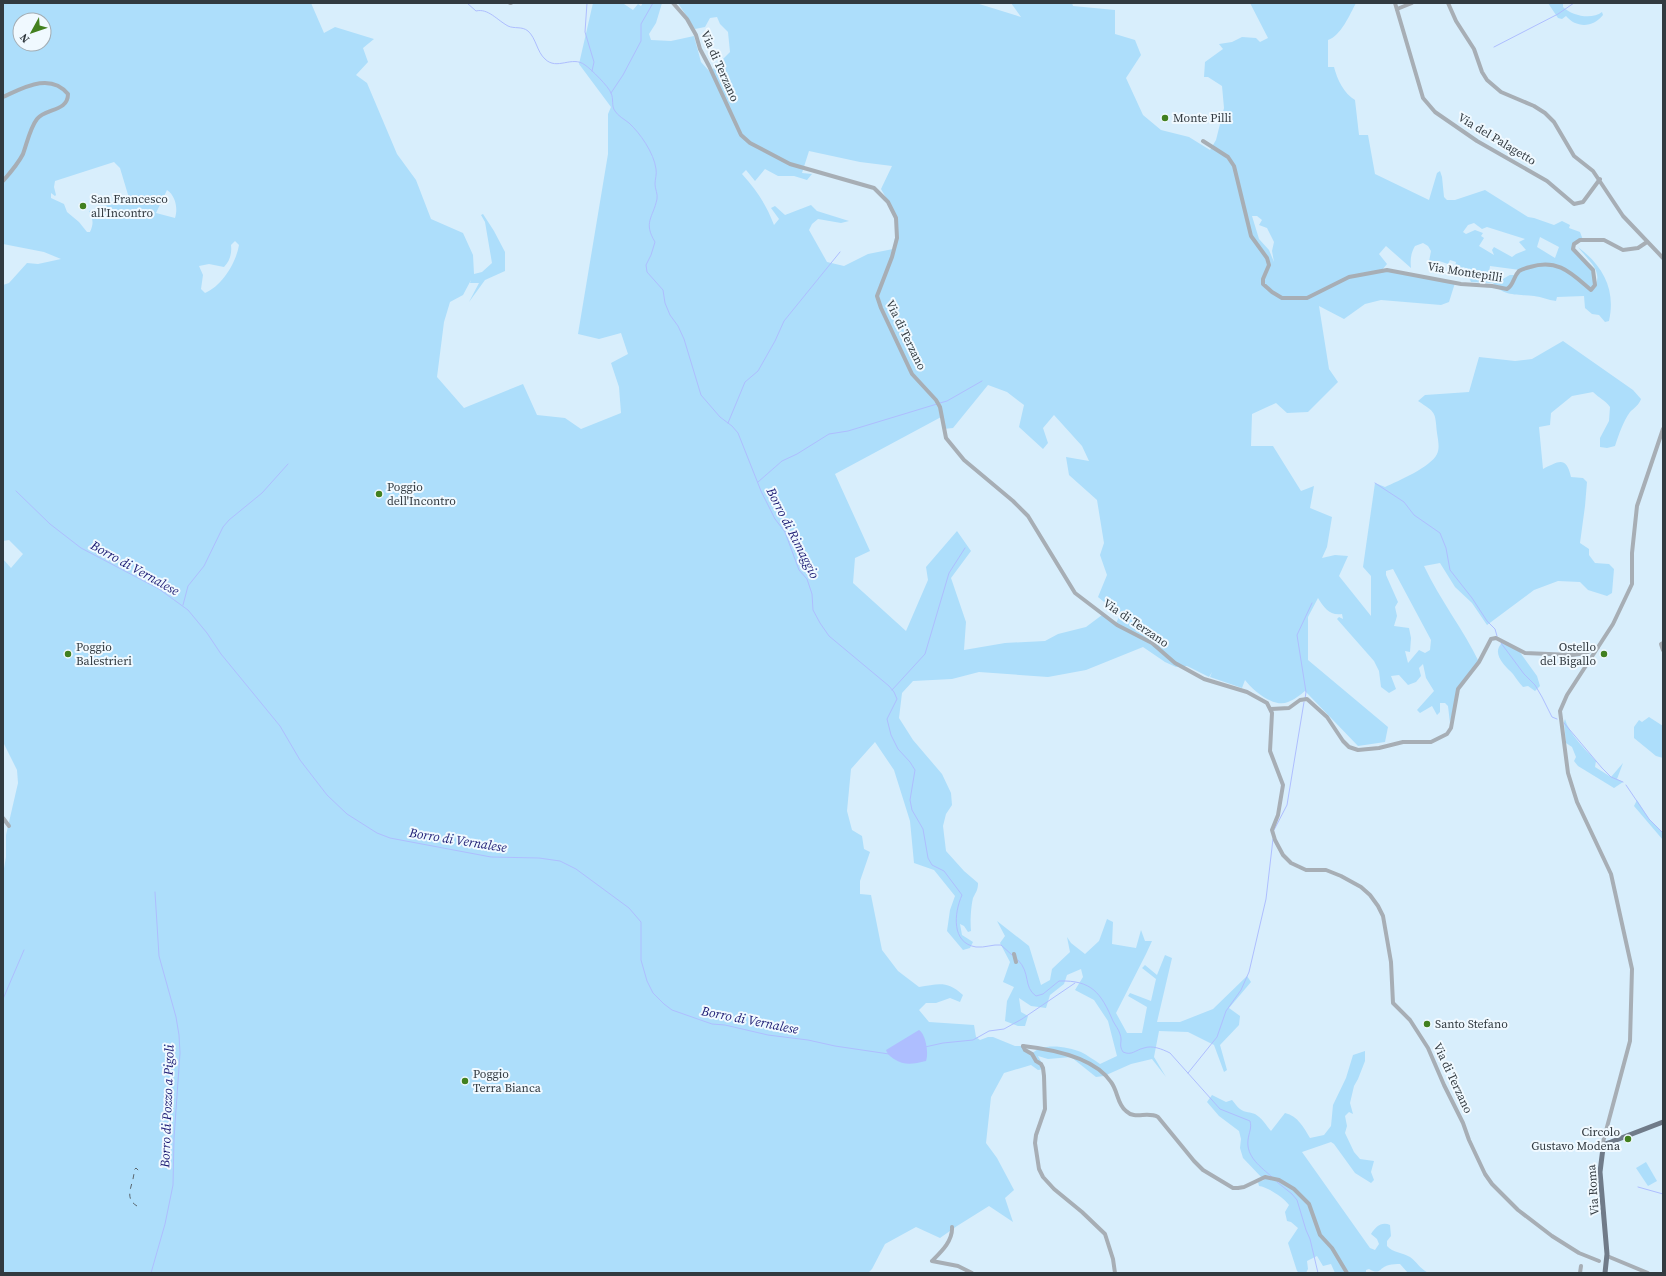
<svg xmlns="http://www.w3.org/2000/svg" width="1666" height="1276" viewBox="0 0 1666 1276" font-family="'Source Serif 4',serif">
  <rect width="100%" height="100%" fill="#d8eefc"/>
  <!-- green -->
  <g fill="#addefb" fill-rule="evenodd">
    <path d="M 3,3 L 311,3 L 324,33 L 335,27 L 374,39 L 363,48 L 368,62 L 356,75 L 367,83 L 397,154 L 416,180 L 431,219 L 463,233 L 473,255 L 474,274 L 482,272 L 492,263 L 485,222 L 481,215 L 483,214 L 494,231 L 505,252 L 505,271 L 485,280 L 469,302 L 479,283 L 470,283 L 471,280 L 463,295 L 450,302 L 444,322 L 437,377 L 464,408 L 523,384 L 537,415 L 565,418 L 581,429 L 621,413 L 619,387 L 611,363 L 628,354 L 621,333 L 599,339 L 578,334 L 608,154 L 608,114 L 611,107 L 579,64 L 593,3 L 624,3 L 624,4 L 633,10 L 638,4 L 641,6 L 643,3 L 662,3 L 656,23 L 649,34 L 651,40 L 671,41 L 694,36 L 701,62 L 710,72 L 730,52 L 728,32 L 720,24 L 717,17 L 710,18 L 705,27 L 695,29 L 678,3 L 976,3 L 1021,17 L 1011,3 L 1072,3 L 1073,6 L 1115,10 L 1115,34 L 1135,40 L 1141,55 L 1126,78 L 1143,115 L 1161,130 L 1189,137 L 1210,150 L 1216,140 L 1224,108 L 1222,86 L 1208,77 L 1204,77 L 1205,62 L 1223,49 L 1219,44 L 1232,42 L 1242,37 L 1256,38 L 1260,42 L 1268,38 L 1250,3 L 1356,3 C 1350,14 1341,36 1328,40 L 1328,67 L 1334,67 C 1337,79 1344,94 1355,100 L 1359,135 L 1368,135 L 1375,174 L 1429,200 L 1437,173 L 1440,171 L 1442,177 L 1444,197 L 1447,200 L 1455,200 L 1485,190 L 1528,217 L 1534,218 L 1554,225 L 1562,221 L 1570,225 L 1569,228 L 1580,232 L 1583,240 L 1574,244 L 1573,249 L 1593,270 L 1595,285 C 1604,271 1585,257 1578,247 C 1603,266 1616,289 1609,321 L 1605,322 L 1599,315 L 1592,314 L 1585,308 L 1584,296 L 1557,297 L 1556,301 C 1548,300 1542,297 1534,296 C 1519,294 1503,297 1493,283 L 1471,282 L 1467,273 L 1468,269 L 1463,267 L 1460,277 L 1453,275 L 1456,262 L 1450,260 L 1448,264 L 1439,261 L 1436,269 L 1431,269 L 1428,267 L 1431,251 L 1428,246 L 1423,243 L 1415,246 C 1411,253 1410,259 1411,268 L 1386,246 L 1379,254 L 1387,264 L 1382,270 L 1455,283 L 1449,302 L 1441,305 L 1381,300 L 1365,304 L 1344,319 L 1319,306 L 1329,369 L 1338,382 L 1308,412 L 1287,413 L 1276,403 L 1252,414 L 1251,446 L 1273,446 L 1301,491 L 1314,486 L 1310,508 L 1332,517 L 1327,547 L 1322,558 L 1335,555 L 1348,556 L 1339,576 L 1371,616 L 1371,576 L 1363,567 L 1375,483 L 1385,487 C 1398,481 1431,467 1437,454 C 1440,448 1438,440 1437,433 C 1435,411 1436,413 1418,401 L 1425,395 L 1469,392 L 1479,357 L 1515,361 L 1532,359 L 1563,341 L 1633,390 L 1641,399 C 1639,405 1634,408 1630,412 C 1623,422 1619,434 1615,446 L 1607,448 L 1600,447 L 1600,438 L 1609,421 L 1610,407 C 1605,400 1599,398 1593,392 L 1572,396 L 1551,413 L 1550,425 L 1539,427 L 1543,469 C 1558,462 1566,455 1571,477 L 1583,478 L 1587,482 L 1585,506 L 1580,543 L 1589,549 L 1589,555 L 1595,563 L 1609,564 L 1614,569 L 1612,593 L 1607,596 L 1588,590 L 1580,582 L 1558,581 L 1534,590 L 1487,625 L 1472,603 L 1455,587 L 1440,563 L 1424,566 C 1440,600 1463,629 1479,662 L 1458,689 L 1450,723 L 1448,706 L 1445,703 L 1440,703 L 1440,712 L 1437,715 L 1432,706 L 1420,713 L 1417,710 L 1434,691 L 1426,678 L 1423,664 L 1419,668 L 1421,676 L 1416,682 L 1408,685 L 1399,675 L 1391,676 L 1396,689 L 1389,693 L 1381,687 L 1379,671 L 1374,661 L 1337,619 L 1339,617 L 1343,619 L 1342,614 C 1330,616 1324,608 1318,598 L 1308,617 L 1308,660 L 1388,727 L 1385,742 L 1358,746 L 1305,691 C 1300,695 1294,700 1288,702 C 1274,708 1253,691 1245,680 L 1242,688 L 1210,677 L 1212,672 L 1209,677 L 1187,666 L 1176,667 L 1165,662 L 1143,647 L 1086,670 L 1048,677 L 979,672 L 952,679 L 913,681 L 902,693 L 899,718 L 913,740 L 942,774 L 951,793 L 952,805 L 946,814 L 943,826 L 946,851 L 964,871 L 978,883 C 978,890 976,892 973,898 C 971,906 970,922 971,931 L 968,932 L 964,926 L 960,924 L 962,935 L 973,942 L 970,948 L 963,950 L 947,931 L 950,910 L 955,896 L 934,870 L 914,863 L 910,821 L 894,770 L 875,742 L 851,769 L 847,811 L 852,830 L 862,836 L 864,849 L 870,852 L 860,881 L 860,894 L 871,895 L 882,950 L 898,971 L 919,987 C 938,984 947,980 963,995 L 960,1002 L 950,998 L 936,1003 L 926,1003 L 919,1010 L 929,1022 L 974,1025 L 976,1037 L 980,1040 L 988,1037 L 993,1037 L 1015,1046 L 1023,1046 L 1032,1054 C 1042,1042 1068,1047 1081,1052 C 1087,1055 1094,1060 1100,1064 L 1117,1056 L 1108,1021 L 1094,1000 L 1075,990 L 1083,977 L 1081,969 L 1067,975 L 1064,984 L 1050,995 L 1046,1008 L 1031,1006 L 1019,998 L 1021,1012 L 1028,1016 L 1025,1026 L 1018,1026 L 1005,1021 L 1007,1001 L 1014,987 L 1003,982 L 1010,962 L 1000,943 L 1005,936 L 997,921 L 1029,946 L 1041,985 L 1050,980 L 1052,969 L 1070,952 L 1067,937 L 1071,943 L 1085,954 L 1099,941 L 1107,919 L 1113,922 L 1112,944 L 1136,948 L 1141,930 L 1145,941 L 1152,941 L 1146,954 L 1116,1013 L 1127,1033 L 1142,1033 L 1147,1007 L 1128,996 L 1130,993 L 1151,1001 L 1156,979 L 1142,968 L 1145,965 L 1157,975 L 1165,955 L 1172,958 L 1157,1022 L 1180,1022 L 1213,1009 L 1247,976 L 1251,982 L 1229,1008 L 1240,1016 L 1239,1025 L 1220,1045 L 1227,1070 L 1224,1072 L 1214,1045 L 1188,1032 L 1159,1031 L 1154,1057 L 1166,1077 L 1152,1059 L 1131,1064 L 1104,1076 L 1096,1077 L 1071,1057 L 1048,1059 L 1038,1056 L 1045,1069 L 1038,1070 L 1031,1065 L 1004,1073 L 991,1097 L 986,1143 L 997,1158 L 1014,1190 L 1005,1198 L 1013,1222 L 989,1206 L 957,1226 L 940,1238 L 916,1227 L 885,1244 L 872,1269 L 868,1273 L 3,1273 L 3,874 L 6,857 L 6,835 L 18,783 L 17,770 L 3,742 L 3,559 L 11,568 L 23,554 L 9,540 L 3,541 L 3,285 L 9,283 L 27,263 L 38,264 L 61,259 L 44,252 L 3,244 ZM 20,20 L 44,20 L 44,44 L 20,44 ZM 809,151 L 860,162 L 892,166 L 881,189 C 895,213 899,221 893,249 L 868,254 L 844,266 L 827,262 L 809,230 L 812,224 L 818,219 L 841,223 L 849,221 L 817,211 L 811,205 L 785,215 L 775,206 L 771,208 L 779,219 L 774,225 C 766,204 757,191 742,174 L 746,170 L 755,181 L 765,169 L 778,176 L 794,176 L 807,180 L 812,174 L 802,173 ZM 114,162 L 120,168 L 129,198 L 89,211 C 93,220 94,223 90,232 L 87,232 L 79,222 L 67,212 L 64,204 L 51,198 L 51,193 L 55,196 L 56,195 L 54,187 L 55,181 ZM 167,190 C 176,196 178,209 175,218 L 156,213 ZM 1252,216 L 1257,216 L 1262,220 L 1259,225 L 1267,228 L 1274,242 L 1272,251 L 1274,262 L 1269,250 L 1259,239 ZM 1474,223 L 1482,229 L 1487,227 L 1525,239 L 1519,242 L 1526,250 L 1516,254 L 1512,257 L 1494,247 L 1492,250 L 1494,255 L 1479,246 L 1484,238 L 1481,236 L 1483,233 L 1475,230 L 1466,234 L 1463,232 L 1468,225 ZM 1540,237 L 1559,247 L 1555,258 L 1537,247 ZM 235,241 L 239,245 C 236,263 222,286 205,293 L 201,289 L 203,275 L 199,266 L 209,264 L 224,267 C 230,261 232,253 231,245 ZM 1490,266 L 1520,270 L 1515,275 L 1510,275 C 1499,281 1501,283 1488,279 ZM 988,385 L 1007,392 L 1024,405 L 1019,427 L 1043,449 L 1048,443 L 1043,428 L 1054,415 L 1082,446 L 1089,461 L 1066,457 L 1069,475 L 1097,500 L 1104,543 L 1100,555 L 1107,575 L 1098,597 L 1120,615 L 1115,625 L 1102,615 L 1086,627 L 1058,634 L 1045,641 L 1005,643 L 964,650 L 966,622 L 951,578 L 971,551 L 957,531 L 926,567 L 928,580 L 906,631 L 853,583 L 855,558 L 870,551 L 835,474 L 943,416 L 943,429 L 953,428 ZM 1393,569 L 1431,640 L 1430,650 L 1425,653 L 1419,650 L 1408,663 L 1405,651 L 1410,652 L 1411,638 L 1409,628 L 1394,626 L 1397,616 L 1395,607 L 1398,602 L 1386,575 L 1386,571 Z"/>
    <path d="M 1548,3 L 1563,3 L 1563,7 C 1572,16 1592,20 1602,12 L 1603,15 C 1593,28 1576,28 1566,16 L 1562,19 L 1558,18 Z"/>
    <path d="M 1503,642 L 1519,651 L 1537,676 L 1540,686 L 1535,691 L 1528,686 L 1523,687 C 1519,683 1516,678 1513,674 C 1505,666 1490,653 1503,642 Z"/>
    <path d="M 1649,717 L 1663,726 L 1663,758 L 1656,756 L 1634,738 L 1634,727 L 1639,720 L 1642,722 Z"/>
    <path d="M 1565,719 C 1569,734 1586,750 1596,761 L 1595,767 L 1611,777 L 1623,763 L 1617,779 L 1623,782 L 1614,788 L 1578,766 L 1574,761 L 1576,757 L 1572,747 L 1566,743 L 1564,722 Z"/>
    <path d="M 1637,800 L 1649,819 L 1663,833 L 1663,840 L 1634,806 Z"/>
    <path d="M 1365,1051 L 1365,1061 L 1358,1079 L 1354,1086 L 1350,1103 L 1353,1114 L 1349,1112 L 1345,1116 L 1347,1126 L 1345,1133 L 1354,1152 L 1360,1159 L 1374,1161 L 1371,1172 L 1374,1180 L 1371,1183 L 1355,1173 L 1334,1144 L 1331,1142 L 1302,1152 L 1370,1248 L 1375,1250 L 1379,1244 L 1377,1239 L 1371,1234 C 1375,1227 1382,1221 1390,1225 L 1391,1236 L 1387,1241 L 1387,1246 C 1393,1253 1402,1252 1410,1257 C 1417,1262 1421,1270 1429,1273 L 1408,1273 L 1400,1264 C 1397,1264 1392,1264 1389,1265 C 1379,1267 1381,1276 1369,1269 L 1366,1270 L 1366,1273 L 1335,1273 L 1331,1264 L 1323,1266 L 1317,1256 L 1307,1261 L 1308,1269 L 1306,1273 L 1299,1273 L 1297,1271 L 1288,1243 L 1298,1228 L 1291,1222 L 1287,1221 L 1285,1212 L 1289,1205 C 1284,1198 1268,1187 1259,1186 L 1258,1182 L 1264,1180 L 1243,1158 L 1240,1148 L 1241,1139 L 1239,1131 L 1219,1116 L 1207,1102 L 1212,1095 L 1226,1102 L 1232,1100 C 1235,1103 1237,1107 1240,1109 C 1245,1113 1251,1112 1255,1114 C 1262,1118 1266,1125 1271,1131 L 1285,1113 C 1298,1116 1304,1128 1310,1138 L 1324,1135 L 1331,1126 L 1333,1105 L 1346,1078 L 1353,1055 Z"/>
    <path d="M 1646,1162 L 1657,1181 L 1648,1186 L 1636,1168 Z"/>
  </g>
  <!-- water -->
  <path fill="#aebeff" d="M 919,1030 C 926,1034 929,1055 926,1061 C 913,1064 905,1066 894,1059 C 890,1056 888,1055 886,1050 Z"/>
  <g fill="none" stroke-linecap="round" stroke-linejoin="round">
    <!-- stream -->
    <g stroke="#aebeff" stroke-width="1">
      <path d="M 467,3 L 476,11 C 488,8 497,20 508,26 C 514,29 522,26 528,31 C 536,38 537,52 545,59 C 557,71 572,55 585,65 C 591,69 609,87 611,93 C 614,99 611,106 615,111 C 618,116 624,119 629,123 C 640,133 654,153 656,169 C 657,174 655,179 655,184 C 655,189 658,194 657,199 C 653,218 643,222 655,242 L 651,255 L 646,265 L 647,272 L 663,290 L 665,303 L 670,315 L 678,326 L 684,339 L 701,395 L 720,417 L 732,426 L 738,433 L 761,491 L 775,519 L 785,532 L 799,570 L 807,579 L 812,594 L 813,610 L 820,623 L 829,636 L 889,686 L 894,692 L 897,699 L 887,719 L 891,735 L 898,749 L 910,762 L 915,770 L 910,800 L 912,810 L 923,829 L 928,858 L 932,865 L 944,871 L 962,895 C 954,913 951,943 976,947 C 985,948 993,944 1001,945 L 1012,955"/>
      <path d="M 587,3 L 585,32 L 594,62 L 592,71"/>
      <path d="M 1494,47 L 1558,14 L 1574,3"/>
      <path d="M 611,93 L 623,75 L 641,41 L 641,24 L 653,3"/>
      <path d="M 940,403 L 947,401 L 982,381"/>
      <path d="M 728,423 L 745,382 L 758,371 L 775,341 L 784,321 L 840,252"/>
      <path d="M 758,482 L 782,461 L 797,454 L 829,434 L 848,431 L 937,404"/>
      <path d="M 1375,483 L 1404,502 L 1414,515 L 1440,533 L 1446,548 L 1450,570 L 1472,598 L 1487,621 L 1495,629 L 1497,636"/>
      <path d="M 16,491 L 50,524 L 81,548 L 159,589 L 188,610 L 207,633 L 221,654 L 280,726 L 300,760 L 327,795 L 347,814 L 377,833 L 390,838 L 491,857 L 539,858 L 560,861 L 576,869 L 629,908 L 641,922 L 641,960 L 647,981 L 653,993 L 664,1004 L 672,1010 L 712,1024 L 725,1025 L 768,1035 L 808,1040 L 835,1046 L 889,1054"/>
      <path d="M 183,605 L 188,586 L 204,566 L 223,527 L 229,520 L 262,493 L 288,464"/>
      <path d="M 1501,643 L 1524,674 L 1535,685 L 1542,697 L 1552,717 L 1557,719"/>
      <path d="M 892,690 L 925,654 L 949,573 L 965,548"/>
      <path d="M 1305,699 L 1306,692 L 1297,635 L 1312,603"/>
      <path d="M 1564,723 L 1602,768 L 1611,777 L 1623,782"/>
      <path d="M 1626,785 L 1649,819 L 1663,833"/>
      <path d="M 1274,830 L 1287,805 L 1304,702"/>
      <path d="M 1018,960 C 1031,973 1023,987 1036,996 L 1043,994 L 1059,981 C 1092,980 1101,993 1113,1021 C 1115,1025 1119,1030 1120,1034 C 1123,1042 1118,1044 1123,1052 C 1132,1056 1135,1050 1144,1048 C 1152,1045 1162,1049 1170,1053 L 1220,1109 L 1250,1121 C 1252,1128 1249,1132 1248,1140 C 1246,1157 1261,1167 1272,1177"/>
      <path d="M 3,999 L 24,950"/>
      <path d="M 925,1047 L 943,1043 L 973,1040 L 989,1031 L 1004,1029 L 1022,1019 L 1075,983"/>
      <path d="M 1188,1073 L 1217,1037 L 1226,1011 L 1241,990 L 1249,972 L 1266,899 L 1273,839"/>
      <path d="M 1277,1182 L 1292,1194 L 1297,1200 L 1306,1230 L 1310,1239 L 1318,1273"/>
      <path d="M 1638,1187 L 1663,1194"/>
      <path d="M 151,1273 L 165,1224 L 173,1185 L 174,1138 L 180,1053 L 179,1035 L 176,1017 L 159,956 L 155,892"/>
    </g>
    <!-- minor -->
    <g stroke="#a7aeb5" stroke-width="4">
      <path d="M 510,3 L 511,3"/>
      <path d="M 673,3 L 687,19 L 696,35 L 700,49 L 709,66 L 741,135 L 750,143 L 790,164 L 874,188 L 888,202 L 896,218 L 897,238 L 892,257 L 877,296 L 881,308 L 912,374 L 936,400 L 940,407 L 946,438 L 964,460 L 1013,501 L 1028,516 L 1075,593 L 1117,625 L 1152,643 L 1175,663 L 1204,679 L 1247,692 L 1267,703 L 1272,713 L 1270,751 L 1283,785 L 1278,815 L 1272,830 L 1275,840 L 1283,855 L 1291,863 L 1306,870 L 1326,870 L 1341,876 L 1361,887 L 1370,895 L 1378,906 L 1383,916 L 1391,962 L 1393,1003 L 1410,1020 L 1428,1048 L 1444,1085 L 1463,1123 L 1469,1140 L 1485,1174 L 1492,1184 L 1518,1210 L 1552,1236 L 1579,1253 L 1599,1261"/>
      <path d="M 1395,3 L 1423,98 L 1435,112 L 1477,141 L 1547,181 L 1574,204 L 1583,202 L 1600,179"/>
      <path d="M 1448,3 L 1456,21 L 1474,49 L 1482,72 L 1487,80 L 1501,92 L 1534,106 L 1545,113 L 1554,122 L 1574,156 L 1593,171 L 1623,216 L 1663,258"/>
      <path d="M 1397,9 L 1412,3"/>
      <path d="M 3,97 C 23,88 50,72 68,94 C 68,112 45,108 37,119 C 30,128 27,143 23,154 C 18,164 10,173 3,181"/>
      <path d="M 1203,141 L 1228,157 L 1234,166 L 1251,236 L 1267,258 L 1269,265 L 1263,279 L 1263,284 L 1272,292 L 1282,298 L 1307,298 L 1349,277 L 1387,270 L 1461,284 L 1492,286 L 1507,289 C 1514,285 1513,277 1519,271 C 1522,269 1526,268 1530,267 C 1558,258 1572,274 1591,290 L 1595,285 L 1593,270 L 1573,249 L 1574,244 L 1580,240 L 1604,240 L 1623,250 L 1638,248 L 1647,242"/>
      <path d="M 1663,643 L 1661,644 L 1663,650"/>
      <path d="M 1271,709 L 1289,708 L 1300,700 L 1307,699 L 1327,717 L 1343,741 L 1349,747 L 1358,750 L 1379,748 L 1403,742 L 1431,742 L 1447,734 L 1451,728 L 1458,689 L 1479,662 L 1491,639 L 1496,638 L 1525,653 L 1572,655 L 1586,653 L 1598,647"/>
      <path d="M 3,818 L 9,826"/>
      <path d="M 1014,954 L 1016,962"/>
      <path d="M 1023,1046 C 1050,1049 1094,1057 1111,1082 C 1118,1091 1117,1104 1126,1111 C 1135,1120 1147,1111 1158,1117 L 1194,1161 L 1203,1170 L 1233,1188 L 1238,1188 L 1244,1187 L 1265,1177 L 1279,1180 L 1294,1189 L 1309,1204 L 1320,1235 L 1332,1248 L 1347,1273"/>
      <path d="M 1023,1046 L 1025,1050 L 1032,1054 L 1036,1061 L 1041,1064 L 1043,1068 L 1044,1076 L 1045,1109 L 1036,1135 L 1035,1143 L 1039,1169 L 1043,1177 L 1054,1189 L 1082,1212 L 1105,1234 L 1113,1259 L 1115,1273"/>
      <path d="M 1604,1146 L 1603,1142 L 1630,1041 L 1632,969 L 1611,874 L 1577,802 L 1568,773 L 1560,711 L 1567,695 L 1613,624 L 1632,584 L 1632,553 L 1637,506 L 1663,429"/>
      <path d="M 952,1227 C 953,1241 941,1252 932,1261 L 958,1266 L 972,1273"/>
      <path d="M 1607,1256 L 1648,1273"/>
      <path d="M 1580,1273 L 1581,1266"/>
    </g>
    <!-- major -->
    <path stroke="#707b89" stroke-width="5" d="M 1605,1273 L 1607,1254 L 1600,1172 L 1603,1148 L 1605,1144 L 1611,1142 L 1663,1122"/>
    <!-- rail -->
    <path stroke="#5a666e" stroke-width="1" stroke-dasharray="5 5" stroke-linecap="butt" d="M 137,1206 C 122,1197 135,1183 134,1170 L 136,1168 L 139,1171"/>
  </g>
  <!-- markers -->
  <g fill="#42801f" stroke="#f0f9ff" stroke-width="1.5">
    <circle cx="1165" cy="118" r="4"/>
    <circle cx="83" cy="206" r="4"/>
    <circle cx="379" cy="494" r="4"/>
    <circle cx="68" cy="654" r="4"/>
    <circle cx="1604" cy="654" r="4"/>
    <circle cx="1427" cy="1024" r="4"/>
    <circle cx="465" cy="1081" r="4"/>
    <circle cx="1628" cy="1139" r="4"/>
  </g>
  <g text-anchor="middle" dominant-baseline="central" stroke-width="4" stroke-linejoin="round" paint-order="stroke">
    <!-- street labels -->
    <g font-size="12" fill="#323a40" stroke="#f0f9ff">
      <text transform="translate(720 66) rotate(66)">Via di Terzano</text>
      <text transform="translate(1497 139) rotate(31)">Via del Palagetto</text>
      <text transform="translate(1465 272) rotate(9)">Via Montepilli</text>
      <text transform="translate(906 335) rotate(64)">Via di Terzano</text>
      <text transform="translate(1136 623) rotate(34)">Via di Terzano</text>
      <text transform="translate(1453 1078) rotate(65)">Via di Terzano</text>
      <text transform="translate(1593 1190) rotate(-94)">Via Roma</text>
    </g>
    <!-- poi labels -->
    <g font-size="12" fill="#323a40" stroke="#f0f9ff" text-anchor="start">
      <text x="1173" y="118">Monte Pilli</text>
      <text x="91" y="199">San Francesco<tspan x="91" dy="14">all'Incontro</tspan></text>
      <text x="387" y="487">Poggio<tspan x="387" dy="14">dell'Incontro</tspan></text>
      <text x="76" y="647">Poggio<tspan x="76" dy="14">Balestrieri</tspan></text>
      <text x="1596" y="647" text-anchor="end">Ostello<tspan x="1596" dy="14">del Bigallo</tspan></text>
      <text x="1435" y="1024">Santo Stefano</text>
      <text x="473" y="1074">Poggio<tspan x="473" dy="14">Terra Bianca</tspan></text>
      <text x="1620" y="1132" text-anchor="end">Circolo<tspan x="1620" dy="14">Gustavo Modena</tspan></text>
    </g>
    <!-- water labels -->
    <g font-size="13" font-style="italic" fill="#1b1a73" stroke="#f0f9ff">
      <text transform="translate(793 533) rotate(63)">Borro di Rimaggio</text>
      <text transform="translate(135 568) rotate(29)">Borro di Vernalese</text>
      <text transform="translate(458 840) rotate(9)">Borro di Vernalese</text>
      <text transform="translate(750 1020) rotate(11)">Borro di Vernalese</text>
      <text transform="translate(167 1106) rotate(-88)">Borro di Pozzo a Pigoli</text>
    </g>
  </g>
  <!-- border -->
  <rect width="1666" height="1276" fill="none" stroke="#323a40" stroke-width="8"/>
  <!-- north arrow -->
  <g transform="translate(32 32) rotate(230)"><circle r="19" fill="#f0f9ff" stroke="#a4adb3"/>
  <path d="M0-3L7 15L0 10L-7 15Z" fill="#42801f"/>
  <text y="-6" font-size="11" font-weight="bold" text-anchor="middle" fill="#323a40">N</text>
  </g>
</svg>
